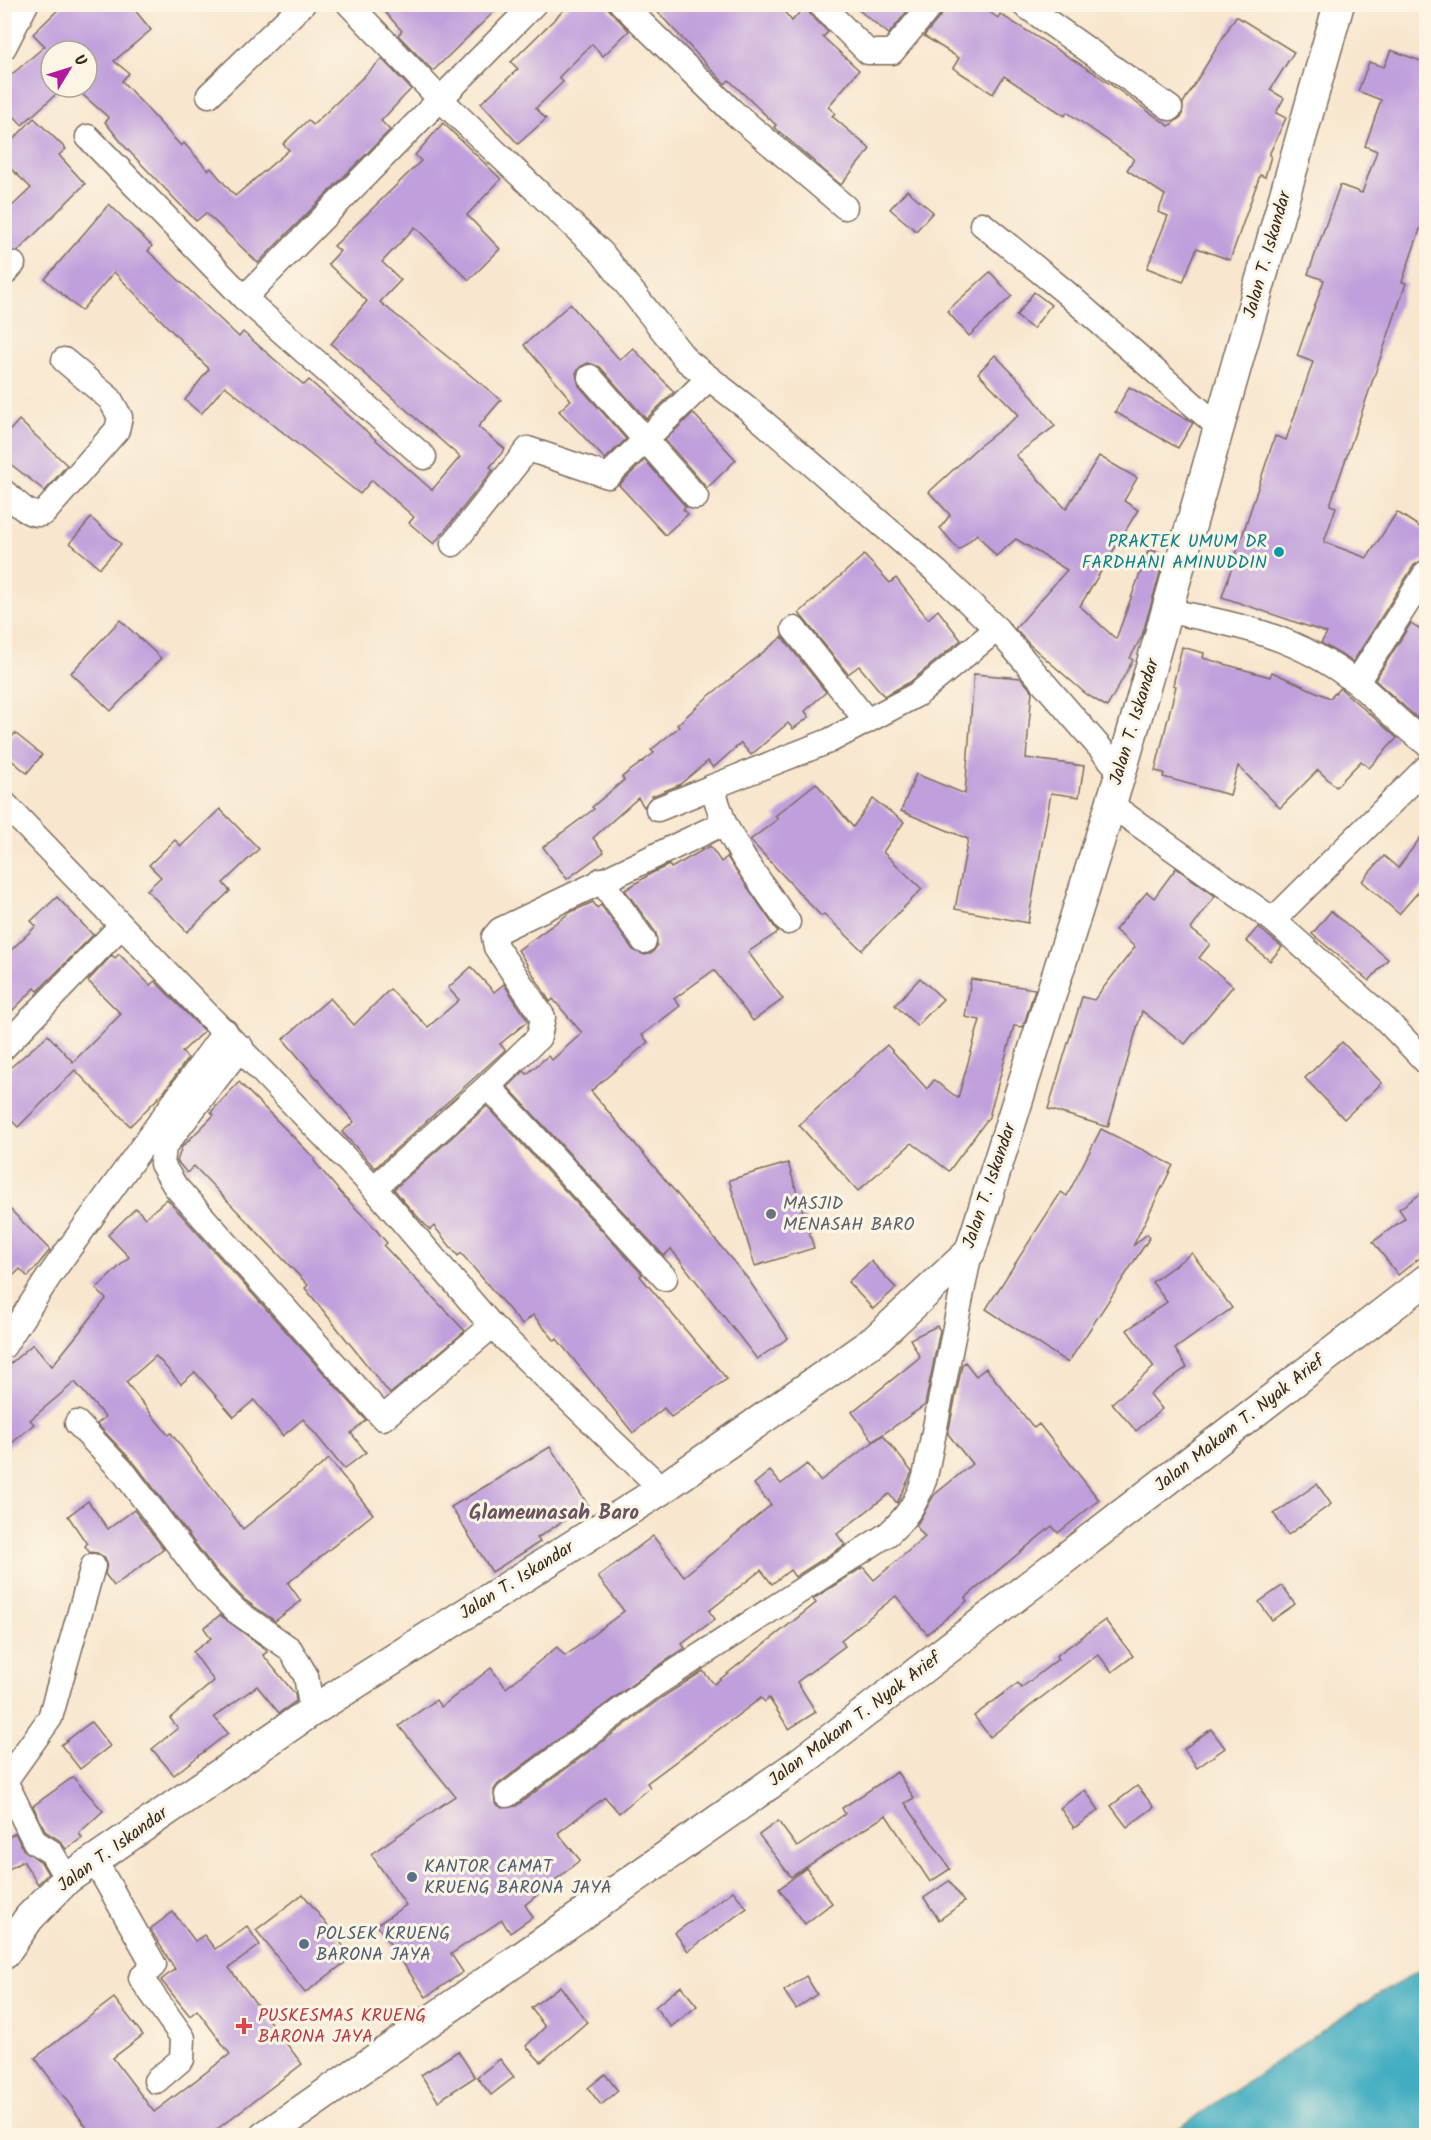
<svg xmlns="http://www.w3.org/2000/svg" width="1431" height="2140" viewBox="0 0 1431 2140" font-family="Kalam,sans-serif">
  <rect width="100%" height="100%" fill="#fcf5e5"/>
  <filter id="ink" filterUnits="userSpaceOnUse"><feTurbulence type="fractalNoise" baseFrequency=".0167" numOctaves="2"/><feDisplacementMap in="SourceGraphic" scale="12" xChannelSelector="R" yChannelSelector="G"/><feConvolveMatrix kernelMatrix="1 2 1 2 8 2 1 2 1" color-interpolation-filters="sRGB"/></filter>
  <filter id="wash" filterUnits="userSpaceOnUse"><feTurbulence type="fractalNoise" baseFrequency=".008" numOctaves="4" result="noise"/><feDisplacementMap in="SourceGraphic" scale="24" xChannelSelector="R" yChannelSelector="G"/><feGaussianBlur stdDeviation="1.35" result="paint"/><feColorMatrix in="noise" values="0 0 0 0 0 0 0 0 0 0 0 0 0 0 0 0 0 1.4 0 .05"/><feComposite in="paint" operator="in"/></filter>
  <g filter="url(#wash)">
    <rect width="100%" height="100%" fill="#f8e6ce"/>
    <!-- water -->
    <path fill="#42adc1" stroke="#3e6c70" stroke-width="1.5" d="M 1426,1967 L 1426,2135 L 1169,2135 L 1354,2009 Z"/>
    <g id="blocks">
      <!-- building -->
      <g fill="#c09fdc">
        <path d="M 64,4 L 130,4 L 151,30 L 114,61 L 129,73 L 122,81 L 181,146 L 184,143 L 208,170 L 211,168 L 235,196 L 289,150 L 283,144 L 308,120 L 313,125 L 382,59 L 411,89 L 381,121 L 390,130 L 258,263 L 206,213 L 196,221 L 126,148 L 105,122 L 109,118 L 74,87 L 87,87 L 87,51 L 51,51 L 51,87 L 64,87 L 22,125 L 4,105 L 4,81 L 45,46 L 33,34 Z"/>
        <path d="M 378,4 L 502,4 L 433,71 L 398,35 L 402,31 Z"/>
        <path d="M 570,4 L 604,4 L 629,31 L 603,56 L 592,44 L 559,77 L 563,82 L 536,108 L 546,119 L 518,144 L 481,103 L 518,69 L 511,62 Z"/>
        <path d="M 650,4 L 778,4 L 792,21 L 806,5 L 810,14 L 828,32 L 823,37 L 859,70 L 828,107 L 835,113 L 832,116 L 870,149 L 841,185 L 774,127 L 776,125 L 729,80 L 725,84 Z"/>
        <path d="M 851,4 L 913,4 L 889,34 Z"/>
        <path d="M 946,4 L 978,4 L 998,18 L 1000,14 L 1093,72 L 1169,126 L 1182,116 L 1183,103 L 1236,16 L 1294,52 L 1270,90 L 1284,98 L 1276,113 L 1286,118 L 1269,155 L 1271,156 L 1265,177 L 1260,175 L 1230,260 L 1197,248 L 1183,282 L 1147,268 L 1168,216 L 1158,212 L 1165,195 L 1127,170 L 1134,159 L 1067,112 L 1065,116 L 1004,76 L 993,94 L 953,68 L 959,58 L 924,36 L 943,13 Z"/>
        <path d="M 1391,50 L 1426,63 L 1426,212 L 1402,282 L 1406,283 L 1330,505 L 1336,507 L 1324,542 L 1367,558 L 1397,512 L 1426,531 L 1426,559 L 1414,565 L 1353,662 L 1321,643 L 1327,633 L 1222,597 L 1275,436 L 1286,440 L 1313,362 L 1297,356 L 1324,280 L 1308,274 L 1340,185 L 1362,193 L 1377,151 L 1365,146 L 1381,100 L 1358,91 L 1369,62 L 1384,67 Z"/>
        <path d="M 34,118 L 66,149 L 59,155 L 85,184 L 18,251 L 4,253 L 4,214 L 31,188 L 4,162 L 4,149 Z"/>
        <path d="M 443,123 L 501,179 L 467,215 L 500,249 L 469,280 L 415,227 L 382,262 L 401,280 L 380,302 L 501,400 L 478,427 L 505,449 L 490,467 L 493,470 L 434,544 L 409,523 L 414,517 L 372,480 L 360,494 L 225,386 L 201,414 L 185,400 L 209,369 L 114,272 L 81,311 L 45,279 L 109,204 L 152,246 L 148,251 L 239,337 L 243,332 L 304,385 L 309,380 L 432,490 L 460,457 L 331,344 L 367,301 L 328,264 L 340,251 L 334,246 L 421,161 L 415,155 Z"/>
        <path d="M 907,190 L 933,212 L 916,231 L 890,209 Z"/>
        <path d="M 990,272 L 1012,296 L 969,336 L 947,311 Z"/>
        <path d="M 1034,292 L 1051,305 L 1033,329 L 1016,316 Z"/>
        <path d="M 570,304 L 620,360 L 633,348 L 674,392 L 646,419 L 600,367 L 588,363 L 580,367 L 576,373 L 579,386 L 626,439 L 605,459 L 559,411 L 571,400 L 524,345 Z"/>
        <path d="M 995,355 L 1021,382 L 1055,426 L 1016,455 L 1066,509 L 1099,456 L 1137,478 L 1124,501 L 1138,510 L 1080,606 L 1116,639 L 1149,549 L 1165,555 L 1142,636 L 1130,658 L 1133,660 L 1107,707 L 1086,694 L 1030,645 L 1015,629 L 1067,570 L 1016,539 L 996,556 L 977,534 L 959,550 L 940,528 L 950,515 L 929,492 L 978,447 L 1019,415 L 978,373 Z"/>
        <path d="M 1129,387 L 1193,423 L 1178,448 L 1115,412 Z"/>
        <path d="M 693,413 L 736,460 L 707,488 L 665,440 Z"/>
        <path d="M 19,420 L 67,465 L 45,491 L 4,459 L 4,437 Z"/>
        <path d="M 645,460 L 686,507 L 683,509 L 688,514 L 665,535 L 619,485 Z"/>
        <path d="M 91,518 L 121,544 L 100,568 L 70,543 Z"/>
        <path d="M 864,555 L 890,583 L 896,578 L 928,619 L 938,610 L 961,640 L 910,682 L 884,696 L 859,666 L 848,674 L 799,613 Z"/>
        <path d="M 120,620 L 161,658 L 111,711 L 71,673 Z"/>
        <path d="M 1411,623 L 1426,633 L 1426,726 L 1375,680 Z"/>
        <path d="M 782,637 L 826,692 L 805,711 L 809,717 L 793,729 L 788,723 L 751,755 L 741,743 L 713,768 L 708,761 L 679,785 L 652,796 L 644,807 L 638,798 L 593,838 L 604,852 L 567,879 L 543,847 L 594,809 L 592,807 L 624,780 L 622,777 L 654,753 L 651,750 L 679,727 L 677,725 L 704,700 Z"/>
        <path d="M 1182,647 L 1204,653 L 1203,658 L 1270,677 L 1272,672 L 1330,698 L 1340,688 L 1397,738 L 1369,768 L 1361,761 L 1336,787 L 1318,770 L 1280,808 L 1238,766 L 1230,795 L 1163,777 L 1164,773 L 1155,771 L 1176,686 L 1173,685 Z"/>
        <path d="M 974,674 L 1021,678 L 1032,691 L 1026,758 L 1084,766 L 1079,797 L 1051,793 L 1028,923 L 955,909 L 968,839 L 901,811 L 916,774 L 965,794 Z"/>
        <path d="M 15,733 L 42,755 L 27,773 L 4,754 L 4,747 Z"/>
        <path d="M 816,783 L 853,827 L 873,799 L 904,822 L 883,852 L 922,889 L 862,950 L 824,914 L 821,916 L 750,840 L 778,819 L 775,816 Z"/>
        <path d="M 220,809 L 259,849 L 223,883 L 230,891 L 187,932 L 147,890 L 161,877 L 149,865 L 175,840 L 181,846 Z"/>
        <path d="M 1426,830 L 1426,883 L 1399,914 L 1362,881 L 1384,856 L 1398,868 Z"/>
        <path d="M 710,846 L 721,862 L 727,857 L 778,932 L 748,952 L 783,999 L 753,1021 L 714,970 L 674,999 L 680,1006 L 642,1035 L 648,1042 L 591,1091 L 748,1279 L 788,1338 L 757,1359 L 671,1249 L 664,1256 L 508,1087 L 524,1071 L 527,1074 L 548,1056 L 552,1060 L 582,1033 L 553,999 L 550,1002 L 518,950 L 571,912 L 593,902 L 597,908 L 601,905 L 633,950 L 645,955 L 652,953 L 657,946 L 656,933 L 625,890 L 652,873 L 669,865 L 671,868 Z"/>
        <path d="M 1176,868 L 1215,896 L 1191,929 L 1210,944 L 1199,958 L 1233,986 L 1185,1044 L 1142,1011 L 1108,1127 L 1048,1109 L 1082,997 L 1094,1000 L 1135,947 L 1115,930 L 1147,892 L 1154,898 Z"/>
        <path d="M 57,897 L 93,935 L 38,991 L 35,988 L 4,1019 L 4,957 L 36,926 L 31,921 Z"/>
        <path d="M 1331,911 L 1388,959 L 1369,981 L 1312,934 Z"/>
        <path d="M 1258,927 L 1282,947 L 1270,961 L 1246,941 Z"/>
        <path d="M 119,954 L 150,985 L 155,981 L 204,1031 L 182,1052 L 188,1058 L 164,1092 L 130,1126 L 75,1070 L 18,1127 L 4,1113 L 4,1073 L 48,1035 L 73,1062 L 121,1014 L 88,981 L 112,955 L 115,958 Z"/>
        <path d="M 471,967 L 494,992 L 504,984 L 528,1021 L 500,1044 L 505,1050 L 375,1168 L 342,1132 L 354,1122 L 283,1039 L 330,998 L 354,1025 L 390,989 L 428,1027 L 459,1000 L 448,988 Z"/>
        <path d="M 920,978 L 943,999 L 917,1026 L 895,1005 Z"/>
        <path d="M 971,979 L 1035,989 L 1023,1027 L 1014,1026 L 989,1117 L 949,1171 L 912,1143 L 858,1191 L 799,1125 L 887,1045 L 927,1089 L 934,1080 L 958,1098 L 980,1020 L 965,1017 Z"/>
        <path d="M 1342,1042 L 1382,1083 L 1344,1119 L 1305,1078 Z"/>
        <path d="M 239,1082 L 315,1159 L 314,1161 L 340,1192 L 372,1225 L 387,1243 L 384,1246 L 465,1331 L 390,1394 L 305,1288 L 308,1285 L 194,1166 L 187,1173 L 177,1161 L 182,1147 L 214,1115 L 211,1112 Z"/>
        <path d="M 487,1106 L 642,1274 L 640,1276 L 727,1379 L 671,1417 L 664,1408 L 633,1433 L 557,1339 L 555,1341 L 533,1315 L 522,1325 L 461,1253 L 458,1256 L 434,1226 L 430,1230 L 405,1203 L 394,1189 Z"/>
        <path d="M 1101,1129 L 1173,1165 L 1133,1246 L 1147,1234 L 1150,1237 L 1068,1363 L 986,1309 L 1061,1192 L 1067,1196 Z"/>
        <path d="M 788,1163 L 814,1248 L 755,1266 L 729,1180 Z"/>
        <path d="M 1426,1190 L 1426,1253 L 1398,1275 L 1373,1242 L 1405,1218 L 1399,1209 Z"/>
        <path d="M 167,1199 L 366,1420 L 351,1433 L 366,1452 L 344,1469 L 303,1419 L 283,1436 L 254,1400 L 234,1417 L 195,1372 L 181,1384 L 156,1356 L 126,1382 L 168,1435 L 171,1433 L 243,1529 L 329,1459 L 373,1514 L 288,1583 L 301,1601 L 275,1621 L 245,1600 L 216,1571 L 136,1465 L 97,1424 L 105,1417 L 75,1382 L 30,1420 L 34,1424 L 4,1450 L 4,1369 L 33,1344 L 52,1366 L 106,1299 L 96,1289 L 129,1257 L 108,1235 L 136,1208 L 145,1218 Z"/>
        <path d="M 4,1203 L 50,1250 L 28,1277 L 20,1269 L 4,1285 Z"/>
        <path d="M 1192,1253 L 1232,1308 L 1175,1349 L 1187,1367 L 1150,1394 L 1162,1409 L 1136,1431 L 1112,1403 L 1154,1367 L 1127,1330 L 1167,1302 L 1152,1282 Z"/>
        <path d="M 871,1261 L 896,1288 L 873,1309 L 848,1282 Z"/>
        <path d="M 937,1326 L 940,1330 L 925,1405 L 873,1441 L 852,1412 L 920,1357 L 910,1339 Z"/>
        <path d="M 965,1362 L 976,1376 L 986,1368 L 1034,1428 L 1039,1424 L 1099,1500 L 1058,1533 L 1052,1526 L 965,1598 L 967,1601 L 927,1634 L 896,1596 L 841,1640 L 845,1646 L 797,1682 L 816,1712 L 789,1729 L 769,1698 L 765,1702 L 761,1698 L 647,1783 L 650,1787 L 619,1813 L 605,1797 L 558,1833 L 580,1860 L 525,1905 L 533,1917 L 510,1933 L 502,1920 L 451,1954 L 463,1972 L 426,1997 L 377,1925 L 406,1905 L 371,1854 L 455,1796 L 399,1726 L 436,1700 L 441,1707 L 491,1668 L 506,1688 L 557,1647 L 565,1656 L 624,1611 L 598,1577 L 653,1536 L 684,1576 L 771,1505 L 754,1484 L 770,1471 L 781,1484 L 807,1464 L 820,1481 L 883,1435 L 912,1472 L 897,1503 L 889,1494 L 837,1534 L 845,1545 L 795,1577 L 790,1570 L 772,1584 L 761,1570 L 709,1611 L 715,1619 L 682,1644 L 685,1648 L 645,1675 L 498,1784 L 494,1790 L 495,1803 L 502,1808 L 516,1806 L 661,1698 L 703,1671 L 714,1684 L 816,1603 L 813,1599 L 863,1567 L 874,1580 L 925,1537 L 916,1526 L 934,1495 L 972,1464 L 948,1434 L 962,1365 Z"/>
        <path d="M 550,1447 L 588,1505 L 537,1538 L 540,1542 L 492,1572 L 451,1507 Z"/>
        <path d="M 1317,1484 L 1331,1504 L 1288,1535 L 1274,1514 Z"/>
        <path d="M 88,1501 L 108,1529 L 134,1510 L 164,1549 L 114,1586 L 105,1574 L 107,1563 L 104,1557 L 97,1553 L 89,1552 L 85,1546 L 87,1544 L 68,1516 Z"/>
        <path d="M 1282,1586 L 1295,1604 L 1272,1620 L 1259,1602 Z"/>
        <path d="M 220,1615 L 264,1648 L 267,1652 L 263,1655 L 295,1694 L 296,1701 L 279,1713 L 257,1686 L 214,1717 L 228,1733 L 174,1775 L 152,1749 L 178,1728 L 170,1718 L 214,1681 L 193,1652 L 211,1638 L 204,1628 Z"/>
        <path d="M 1105,1620 L 1133,1656 L 1112,1672 L 1098,1654 L 990,1737 L 974,1716 L 1018,1683 L 1021,1688 L 1058,1659 L 1056,1656 Z"/>
        <path d="M 91,1722 L 110,1746 L 80,1769 L 61,1745 Z"/>
        <path d="M 1211,1729 L 1225,1748 L 1197,1768 L 1184,1749 Z"/>
        <path d="M 897,1772 L 914,1798 L 905,1803 L 950,1869 L 930,1882 L 886,1815 L 791,1877 L 759,1835 L 778,1821 L 797,1847 L 845,1814 L 842,1808 Z"/>
        <path d="M 73,1777 L 103,1811 L 79,1833 L 82,1838 L 66,1849 L 59,1840 L 46,1832 L 33,1806 Z"/>
        <path d="M 1137,1786 L 1154,1807 L 1127,1827 L 1111,1806 Z"/>
        <path d="M 1085,1790 L 1099,1810 L 1074,1828 L 1060,1808 Z"/>
        <path d="M 15,1833 L 23,1849 L 41,1862 L 48,1874 L 38,1884 L 23,1861 L 4,1872 L 4,1840 Z"/>
        <path d="M 806,1868 L 832,1903 L 805,1924 L 779,1889 Z"/>
        <path d="M 949,1881 L 964,1902 L 939,1920 L 924,1898 Z"/>
        <path d="M 733,1891 L 747,1908 L 688,1951 L 675,1933 Z"/>
        <path d="M 303,1894 L 352,1957 L 305,1993 L 256,1930 Z"/>
        <path d="M 173,1912 L 195,1941 L 204,1935 L 215,1949 L 247,1926 L 260,1945 L 229,1968 L 302,2064 L 208,2136 L 93,2136 L 35,2058 L 114,1998 L 143,2035 L 113,2058 L 154,2112 L 230,2054 L 197,2010 L 190,2016 L 161,1980 L 175,1969 L 150,1929 Z"/>
        <path d="M 806,1976 L 817,1994 L 796,2009 L 784,1991 Z"/>
        <path d="M 560,1986 L 587,2022 L 541,2062 L 526,2046 L 545,2027 L 531,2008 Z"/>
        <path d="M 681,1986 L 697,2006 L 671,2027 L 655,2007 Z"/>
        <path d="M 458,2051 L 475,2077 L 438,2101 L 421,2075 Z"/>
        <path d="M 500,2059 L 514,2077 L 491,2095 L 477,2077 Z"/>
        <path d="M 605,2074 L 618,2091 L 601,2105 L 588,2088 Z"/>
      </g>
    </g>
  </g>
  <g filter="url(#ink)">
    <use href="#blocks" fill-opacity="0" stroke="#7d6c5c" stroke-width="1.5"/>
    <g fill="none" stroke-linecap="round" stroke-linejoin="round">
      <defs>
        <g id="minor">
          <path d="M 349,4 L 439,98 L 602,253 L 686,360 L 746,407 L 937,572 L 997,629 L 1121,772"/>
          <path d="M 622,4 L 732,111 L 845,207"/>
          <path d="M 820,4 L 868,52 L 892,52 L 932,4"/>
          <path d="M 1023,4 L 1170,108"/>
          <path d="M 4,47 L 26,4"/>
          <path d="M 209,95 L 303,4"/>
          <path d="M 88,137 L 244,298 L 424,457"/>
          <path d="M 982,224 L 1064,291 L 1220,428"/>
          <path d="M 4,274 L 13,264"/>
          <path d="M 244,298 L 534,4"/>
          <path d="M 590,377 L 696,497"/>
          <path d="M 4,492 C 17,502 28,518 44,513 L 117,430 L 120,417 L 110,399 L 64,360"/>
          <path d="M 453,544 L 528,449 L 608,476 L 709,378"/>
          <path d="M 1168,611 C 1238,624 1299,637 1357,683 C 1381,702 1401,726 1426,743"/>
          <path d="M 794,629 L 867,721"/>
          <path d="M 1357,682 L 1426,573"/>
          <path d="M 4,803 L 374,1188 L 492,1326 L 662,1489"/>
          <path d="M 1110,804 L 1273,920 L 1385,1019 L 1426,1062"/>
          <path d="M 658,809 L 712,787"/>
          <path d="M 724,823 L 744,859 L 788,922"/>
          <path d="M 601,880 L 644,941"/>
          <path d="M 1273,920 L 1426,768"/>
          <path d="M 4,1047 L 121,926"/>
          <path d="M 241,1047 L 164,1147 L 162,1164 L 175,1186 L 383,1418 L 492,1326"/>
          <path d="M 488,1086 L 665,1278"/>
          <path d="M 374,1188 L 488,1086 L 539,1037 L 543,1017 L 496,947 L 494,937 L 500,930 L 724,823 L 712,787 L 829,741 L 918,694 L 997,629"/>
          <path d="M 4,1346 L 48,1278 L 225,1031"/>
          <path d="M 77,1423 L 125,1474 L 205,1580 L 236,1611 L 290,1649 L 306,1676 L 312,1711"/>
          <path d="M 507,1795 L 653,1686 L 888,1534 C 907,1517 917,1502 925,1477 L 970,1252"/>
          <path d="M 95,1861 L 154,1965 L 141,1978 L 183,2038 L 182,2059 L 156,2081"/>
          <path d="M 67,1879 L 51,1852 L 35,1842 L 5,1781 L 50,1718 L 93,1566"/>
        </g>
        <g id="tertiary">
          <path d="M 4,1954 L 29,1918 L 67,1879 L 312,1711 L 662,1489 L 875,1340 L 970,1252 L 1121,772 L 1339,4"/>
          <path d="M 265,2136 L 797,1765 L 1426,1280"/>
        </g>
      </defs>
      <!-- minor casing -->
      <use href="#minor" stroke="#7d6c5c" stroke-width="27"/>
      <!-- tertiary casing -->
      <use href="#tertiary" stroke="#7d6c5c" stroke-width="33"/>
      <!-- minor -->
      <use href="#minor" stroke="#fff" stroke-width="24"/>
      <!-- tertiary -->
      <use href="#tertiary" stroke="#fff" stroke-width="30"/>
    </g>
  </g>
  <!-- markers -->
  <circle fill="#0f9aa8" stroke="#fcf5e5" stroke-width="2" cx="1279" cy="552" r="6"/>
  <circle fill="#6b7280" stroke="#fcf5e5" stroke-width="2" cx="771" cy="1214" r="6"/>
  <g fill="#5c6f8a" stroke="#fcf5e5" stroke-width="2">
    <circle cx="412" cy="1877" r="6"/>
    <circle cx="304" cy="1944" r="6"/>
  </g>
  <path fill="#e0444e" stroke="#fcf5e5" stroke-width="2" d="M241 2017h6v6h6v6h-6v6h-6v-6h-6v-6h6z"/>
  <g text-anchor="middle" dominant-baseline="central" stroke-width="6" stroke-linejoin="round" paint-order="stroke">
    <!-- street labels -->
    <g font-size="18" fill="#3b2a1e" stroke="#fcf5e5">
      <text transform="translate(1268 255) rotate(-74)">Jalan T. Iskandar</text>
      <text transform="translate(1135 722) rotate(-73)">Jalan T. Iskandar</text>
      <text transform="translate(990 1186) rotate(-71)">Jalan T. Iskandar</text>
      <text transform="translate(1240 1424) rotate(-38)">Jalan Makam T. Nyak Arief</text>
      <text transform="translate(517 1581) rotate(-32)">Jalan T. Iskandar</text>
      <text transform="translate(855 1720) rotate(-37)">Jalan Makam T. Nyak Arief</text>
      <text transform="translate(113 1850) rotate(-36)">Jalan T. Iskandar</text>
    </g>
    <!-- culture labels -->
    <g font-size="18" fill="#0d838f" stroke="#fcf5e5" text-anchor="end">
      <text x="1267" y="542">PRAKTEK UMUM DR<tspan x="1267" dy="21">FARDHANI AMINUDDIN</tspan></text>
    </g>
    <!-- worship labels -->
    <g font-size="18" fill="#5b616d" stroke="#fcf5e5" text-anchor="start">
      <text x="783" y="1204">MASJID<tspan x="783" dy="21">MENASAH BARO</tspan></text>
    </g>
    <!-- service labels -->
    <g font-size="18" fill="#4e5e75" stroke="#fcf5e5" text-anchor="start">
      <text x="424" y="1867">KANTOR CAMAT<tspan x="424" dy="21">KRUENG BARONA JAYA</tspan></text>
      <text x="316" y="1934">POLSEK KRUENG<tspan x="316" dy="21">BARONA JAYA</tspan></text>
    </g>
    <!-- health labels -->
    <g font-size="18" fill="#be3a42" stroke="#fcf5e5" text-anchor="start">
      <text x="258" y="2016">PUSKESMAS KRUENG<tspan x="258" dy="21">BARONA JAYA</tspan></text>
    </g>
    <!-- quarter labels -->
    <g font-size="21" font-weight="bold" fill="#6a5360" stroke="#fcf5e5">
      <text x="554" y="1513">Glameunasah Baro</text>
    </g>
  </g>
  <!-- margin -->
  <rect width="1431" height="2140" fill="none" stroke="#fcf5e5" stroke-width="24"/>
  <!-- north arrow -->
  <g transform="translate(69 69) rotate(52)"><circle r="28" fill="#fcf5e5" stroke="#afa495" stroke-width="1.5"/>
  <path d="M0-4.5L10 22L0 15L-10 22Z" fill="#b5179e"/>
  <text y="-9" font-size="16" font-weight="bold" text-anchor="middle" fill="#3b2a1e">U</text>
  </g>
</svg>
